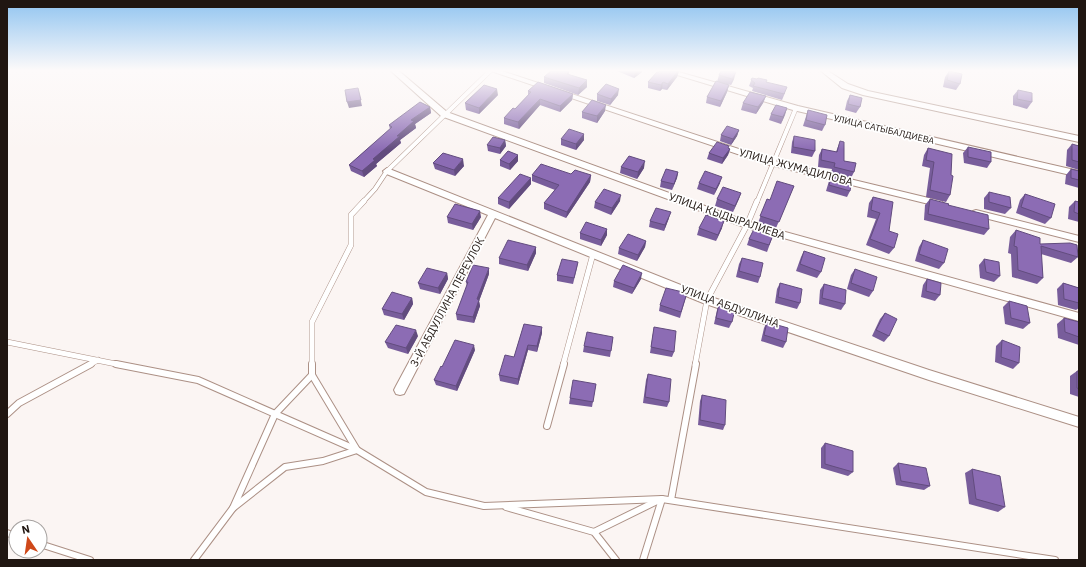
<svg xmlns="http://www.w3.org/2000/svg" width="1086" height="567" viewBox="0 0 1086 567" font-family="'IBM Plex Sans',sans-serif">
  <rect width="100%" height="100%" fill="#fbf5f3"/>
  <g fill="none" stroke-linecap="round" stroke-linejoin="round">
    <defs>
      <g id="service-far2">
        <path d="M 363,202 L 375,189 L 387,171 L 490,71"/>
        <path d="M 757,202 L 796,108"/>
      </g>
      <g id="service-far1">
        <path d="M 7,342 L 121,365"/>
        <path d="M 89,365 L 98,360"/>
        <path d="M 312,365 L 312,322 L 351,245 L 351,215 L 364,201"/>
        <path d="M 563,365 L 593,254"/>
        <path d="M 695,365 L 707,300 L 747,225 L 757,201"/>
      </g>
      <g id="service">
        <path d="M 116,364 L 198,380 L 357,450 L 426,492 L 484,506 L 662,499 L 1055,560"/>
        <path d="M 7,414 L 19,403 L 91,364"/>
        <path d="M 547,426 L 564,364"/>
        <path d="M 671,500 L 696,364"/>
        <path d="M 506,507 L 594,532 L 616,560"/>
        <path d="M 233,508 L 285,467 L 323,461 L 357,450 L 312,375 L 312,364"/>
        <path d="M 594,532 L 659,500"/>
        <path d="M 7,533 L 16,536"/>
        <path d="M 40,544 L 90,560"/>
        <path d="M 194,560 L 233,508 L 275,414 L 312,375"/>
        <path d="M 643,560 L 662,499"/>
      </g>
      <g id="minor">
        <path d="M 391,71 L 399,71 L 447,112 L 749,222 L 1079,313 L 1079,321 L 744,227 L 441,116 Z"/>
        <path d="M 491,71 L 502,71 L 775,161 L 941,201 L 945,204 L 941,207 L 770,165 Z"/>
        <path d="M 664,71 L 675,71 L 798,106 L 1079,171 L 1079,177 L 793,110 Z"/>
        <path d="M 821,71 L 828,71 L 848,84 L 868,91 L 1079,136 L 1079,142 L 863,95 L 842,88 Z"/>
        <path d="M 387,168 L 711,297 L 929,370 L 1079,417 L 1079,427 L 929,380 L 703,303 L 495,218 L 404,394 L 400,395 L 396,394 L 394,390 L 396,386 L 488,215 L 384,173 L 383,171 Z"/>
        <path d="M 976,210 L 1079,236 L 1079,242 L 973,215 L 971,213 L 973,211 Z"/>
      </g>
    </defs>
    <!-- service-far2 casing -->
    <use href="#service-far2" stroke="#ac9085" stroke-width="5"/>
    <!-- service-far1 casing -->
    <use href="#service-far1" stroke="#ac9085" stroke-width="6"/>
    <!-- service casing -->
    <use href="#service" stroke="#ac9085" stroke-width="8"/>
    <!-- minor casing -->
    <use href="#minor" stroke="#ac9085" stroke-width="2"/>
    <!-- service-far2 -->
    <use href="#service-far2" stroke="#fff" stroke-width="4"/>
    <!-- service-far1 -->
    <use href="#service-far1" stroke="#fff" stroke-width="5"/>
    <!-- service -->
    <use href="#service" stroke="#fff" stroke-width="6"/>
    <!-- minor -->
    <use href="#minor" fill="#fff" fill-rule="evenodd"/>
  </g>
  <!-- wall -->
  <g fill="#785d9b">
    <path d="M 569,71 L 569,74 L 587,87 L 578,95 L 544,83 L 544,77 Z"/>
    <path d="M 617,71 L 642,71 L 642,72 L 634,78 Z"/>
    <path d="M 660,71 L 682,71 L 679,71 L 677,77 L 667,90 L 662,89 L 660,91 L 648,88 L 648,82 Z"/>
    <path d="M 949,71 L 960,84 L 956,90 L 943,87 L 945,77 Z"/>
    <path d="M 719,75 L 734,79 L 731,85 L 717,82 Z"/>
    <path d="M 752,78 L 767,82 L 785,93 L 782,100 L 752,91 L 753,88 L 749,86 Z"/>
    <path d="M 729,85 L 727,92 L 720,107 L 706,103 L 707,97 Z"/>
    <path d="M 1018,90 L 1032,102 L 1027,109 L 1013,105 L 1013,96 Z"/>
    <path d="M 528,91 L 573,94 L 572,100 L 560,112 L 540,105 L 519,129 L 504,124 L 504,118 L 515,109 L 528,96 Z"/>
    <path d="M 597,94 L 618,95 L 610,105 L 597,101 Z"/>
    <path d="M 498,95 L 479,114 L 466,110 L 465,103 Z"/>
    <path d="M 850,95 L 860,107 L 856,113 L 845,110 L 847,101 Z"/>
    <path d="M 766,96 L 763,103 L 756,114 L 741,110 L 743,103 Z"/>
    <path d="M 430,107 L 431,113 L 415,124 L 416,128 L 400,140 L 401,143 L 376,164 L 377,166 L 364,177 L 351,171 L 349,165 L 390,129 L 389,125 Z"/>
    <path d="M 787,108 L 781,124 L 769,120 L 771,114 Z"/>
    <path d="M 808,110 L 825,125 L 822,131 L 803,126 Z"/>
    <path d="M 605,111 L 597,123 L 582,118 L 582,112 Z"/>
    <path d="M 739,130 L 737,136 L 731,145 L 720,141 L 721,135 Z"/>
    <path d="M 584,134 L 584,140 L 576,150 L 561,145 L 561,139 Z"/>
    <path d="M 794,136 L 815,151 L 812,157 L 791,153 L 792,142 Z"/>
    <path d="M 505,140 L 506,146 L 500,154 L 488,151 L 487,145 Z"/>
    <path d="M 840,141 L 844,161 L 854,172 L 851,178 L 831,173 L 832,169 L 818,167 L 819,155 L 822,149 L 836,152 Z"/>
    <path d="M 1072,144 L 1079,146 L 1079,170 L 1066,166 L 1067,150 Z"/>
    <path d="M 968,147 L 991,162 L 987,168 L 964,163 L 963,153 Z"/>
    <path d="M 728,148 L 730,149 L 728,155 L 722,164 L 707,159 L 709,153 Z"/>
    <path d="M 928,148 L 951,175 L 950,195 L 946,202 L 926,197 L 930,168 L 922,166 L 924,155 Z"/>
    <path d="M 518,155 L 518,161 L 510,170 L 500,166 L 500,160 Z"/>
    <path d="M 433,163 L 464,166 L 455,176 L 435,169 Z"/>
    <path d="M 621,167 L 644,168 L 637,179 L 620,173 Z"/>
    <path d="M 1071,169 L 1079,171 L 1079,188 L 1065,184 L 1066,175 Z"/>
    <path d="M 678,172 L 677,178 L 672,190 L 660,187 L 661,181 Z"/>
    <path d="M 571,174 L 591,175 L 590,182 L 566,218 L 544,209 L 544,203 L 555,190 L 532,181 L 532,175 Z"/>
    <path d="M 832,175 L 850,191 L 847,197 L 826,191 L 829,181 Z"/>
    <path d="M 531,178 L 531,184 L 509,209 L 498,204 L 498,198 Z"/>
    <path d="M 699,183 L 720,183 L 714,195 L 697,189 Z"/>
    <path d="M 794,186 L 776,228 L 758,223 L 767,199 L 770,200 Z"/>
    <path d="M 989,192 L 1011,208 L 1005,214 L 984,209 L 984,198 Z"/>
    <path d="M 741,193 L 733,212 L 715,206 L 717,199 Z"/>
    <path d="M 1025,194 L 1051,218 L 1045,224 L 1016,213 L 1020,200 Z"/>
    <path d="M 873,197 L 889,231 L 894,248 L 889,254 L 866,245 L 876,219 L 867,217 L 869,203 Z"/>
    <path d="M 930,199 L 948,205 L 989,229 L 984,235 L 924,220 L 925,205 Z"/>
    <path d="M 620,201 L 611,215 L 594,208 L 595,202 Z"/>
    <path d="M 1075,201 L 1079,202 L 1079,222 L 1068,219 L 1069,207 Z"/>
    <path d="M 447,217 L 481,217 L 473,230 L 448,223 Z"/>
    <path d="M 669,218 L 664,231 L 649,227 L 650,221 Z"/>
    <path d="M 699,228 L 722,228 L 716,241 L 697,235 Z"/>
    <path d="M 607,229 L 607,235 L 601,246 L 580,239 L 580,233 Z"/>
    <path d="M 775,230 L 767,252 L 747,245 L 749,239 Z"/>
    <path d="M 1016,230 L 1040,244 L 1078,257 L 1071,263 L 1041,254 L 1043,278 L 1037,284 L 1012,277 L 1011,254 L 1008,253 L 1010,237 Z"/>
    <path d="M 923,240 L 944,263 L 939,269 L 915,261 L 919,247 Z"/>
    <path d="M 646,241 L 645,247 L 637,261 L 618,254 L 619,248 Z"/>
    <path d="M 536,247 L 536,253 L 528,271 L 499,264 L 499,258 Z"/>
    <path d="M 804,251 L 821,272 L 817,278 L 796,271 L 801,257 Z"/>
    <path d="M 742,258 L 760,277 L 758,283 L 736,277 L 739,264 Z"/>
    <path d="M 984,259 L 1000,276 L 994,282 L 980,278 L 979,265 Z"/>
    <path d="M 578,262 L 577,268 L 573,284 L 557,281 L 557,275 Z"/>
    <path d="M 855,269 L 873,291 L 869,297 L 847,289 L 851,275 Z"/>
    <path d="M 447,273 L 448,279 L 440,294 L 420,289 L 418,283 Z"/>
    <path d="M 489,274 L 479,301 L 480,306 L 474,323 L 457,320 L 456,314 L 467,286 L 466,282 Z"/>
    <path d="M 641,279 L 632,294 L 613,287 L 614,281 Z"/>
    <path d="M 927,279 L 940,295 L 935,301 L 921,297 L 923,285 Z"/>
    <path d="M 780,283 L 800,303 L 797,309 L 775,303 L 777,289 Z"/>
    <path d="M 1063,283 L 1079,288 L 1079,308 L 1076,310 L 1058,305 L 1057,289 Z"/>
    <path d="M 824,284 L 845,304 L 841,310 L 819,304 L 820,290 Z"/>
    <path d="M 687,293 L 680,318 L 659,311 L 660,305 Z"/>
    <path d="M 412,298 L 413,304 L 404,320 L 384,315 L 382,309 Z"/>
    <path d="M 1009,301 L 1030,323 L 1023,329 L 1005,324 L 1003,307 Z"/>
    <path d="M 719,304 L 732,322 L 729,328 L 714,324 L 717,310 Z"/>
    <path d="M 885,313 L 889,336 L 884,342 L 872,336 L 880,319 Z"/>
    <path d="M 1064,318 L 1079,322 L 1079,345 L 1058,338 L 1057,324 Z"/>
    <path d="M 767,322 L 786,342 L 783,348 L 761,341 L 764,328 Z"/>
    <path d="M 524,324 L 542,333 L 537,352 L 528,350 L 518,385 L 500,381 L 499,375 L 514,357 Z"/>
    <path d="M 654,327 L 674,352 L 672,357 L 650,353 L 653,333 Z"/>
    <path d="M 418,336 L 408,354 L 388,348 L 385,342 Z"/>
    <path d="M 613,337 L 610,357 L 583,352 L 584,346 Z"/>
    <path d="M 1002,340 L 1019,363 L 1013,369 L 995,362 L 996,346 Z"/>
    <path d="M 475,350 L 457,391 L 436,385 L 434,380 L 442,367 Z"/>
    <path d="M 1077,371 L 1079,371 L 1079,397 L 1070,394 L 1070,376 Z"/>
    <path d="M 648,374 L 669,402 L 667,407 L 643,403 L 646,380 Z"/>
    <path d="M 596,384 L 592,407 L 569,404 L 570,398 Z"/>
    <path d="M 702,395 L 725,425 L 723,430 L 698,425 L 700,401 Z"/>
    <path d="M 825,443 L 853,472 L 848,476 L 821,468 L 821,448 Z"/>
    <path d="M 898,463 L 930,486 L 924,490 L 896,485 L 893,468 Z"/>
    <path d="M 972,469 L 1005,507 L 998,512 L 969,504 L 965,473 Z"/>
  </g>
  <!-- shaded-wall -->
  <g fill="#624c7e">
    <path d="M 636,71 L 642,71 L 642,72 L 634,78 L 635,72 Z"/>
    <path d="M 679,71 L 677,77 L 667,90 L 668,84 Z"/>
    <path d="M 736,72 L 734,79 L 731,85 L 732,79 Z"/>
    <path d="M 587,80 L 587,87 L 578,95 L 579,88 Z"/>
    <path d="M 663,82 L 662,89 L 660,91 L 661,85 Z"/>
    <path d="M 729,85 L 727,92 L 720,107 L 721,101 Z"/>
    <path d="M 358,88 L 362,106 L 349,108 L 347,102 Z"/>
    <path d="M 497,89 L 498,95 L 479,114 L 479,108 Z"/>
    <path d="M 619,89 L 618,95 L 610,105 L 611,99 Z"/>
    <path d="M 573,94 L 572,100 L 560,112 L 560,106 Z"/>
    <path d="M 766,96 L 763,103 L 756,114 L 758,107 Z"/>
    <path d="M 540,99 L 540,105 L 519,129 L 518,122 Z"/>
    <path d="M 606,105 L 605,111 L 597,123 L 597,116 Z"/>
    <path d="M 430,107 L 431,113 L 415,124 L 416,128 L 400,140 L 401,143 L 376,164 L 377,166 L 364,177 L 362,171 L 373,159 L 397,136 L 411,120 Z"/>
    <path d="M 787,108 L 785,115 L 781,124 L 783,117 Z"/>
    <path d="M 739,130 L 737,136 L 731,145 L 733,139 Z"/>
    <path d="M 584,134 L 584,140 L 576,150 L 576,144 Z"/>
    <path d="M 505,140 L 506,146 L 500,154 L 500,148 Z"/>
    <path d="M 730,149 L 728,155 L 722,164 L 723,158 Z"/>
    <path d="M 518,155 L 518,161 L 510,170 L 509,164 Z"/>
    <path d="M 463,159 L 464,166 L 455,176 L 454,170 Z"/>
    <path d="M 645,161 L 644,168 L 637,179 L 638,172 Z"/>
    <path d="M 678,172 L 677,178 L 672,190 Z"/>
    <path d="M 591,175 L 590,182 L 566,218 L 567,212 Z"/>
    <path d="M 722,177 L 720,183 L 714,195 L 716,189 Z"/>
    <path d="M 531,178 L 531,184 L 509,209 L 509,202 Z"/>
    <path d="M 741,193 L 739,199 L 733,212 L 735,206 Z"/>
    <path d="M 621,195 L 620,201 L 611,215 L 612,208 Z"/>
    <path d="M 480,211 L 481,217 L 473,230 L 472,224 Z"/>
    <path d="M 671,212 L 669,218 L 664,231 L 665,225 Z"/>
    <path d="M 724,221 L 722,228 L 716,241 L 718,235 Z"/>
    <path d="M 607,229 L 607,235 L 601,246 L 601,240 Z"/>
    <path d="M 646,241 L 645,247 L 637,261 L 638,255 Z"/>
    <path d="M 536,247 L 536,253 L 528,271 L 527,265 Z"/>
    <path d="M 489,268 L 489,274 L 479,301 L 480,306 L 474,323 L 473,317 L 477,299 Z"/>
    <path d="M 447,273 L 448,279 L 440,294 L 438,288 Z"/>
    <path d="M 642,273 L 641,279 L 632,294 L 634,288 Z"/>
    <path d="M 412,298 L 413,304 L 404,320 L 402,314 Z"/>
    <path d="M 542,327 L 542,333 L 537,352 L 537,346 Z"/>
    <path d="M 416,330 L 418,336 L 408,354 L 406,348 Z"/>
    <path d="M 474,345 L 475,350 L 457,391 L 456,386 Z"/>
    <path d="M 528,345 L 528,350 L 518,385 L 518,379 Z"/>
  </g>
  <!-- building -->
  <g fill="#8c6cb4" stroke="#624c7e">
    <path d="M 551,71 L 569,71 L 567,74 L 587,80 L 579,88 L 544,77 Z"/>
    <path d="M 660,71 L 678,71 L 668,84 L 663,82 L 661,85 L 648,82 L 657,72 L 659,72 Z"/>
    <path d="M 721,71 L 729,71 L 736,72 L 732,79 L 719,75 Z"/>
    <path d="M 949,71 L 962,74 L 960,84 L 947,80 Z"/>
    <path d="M 752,78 L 757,79 L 758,78 L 767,80 L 766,82 L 787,87 L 784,94 L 753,86 L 755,83 L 751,80 Z"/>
    <path d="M 716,81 L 729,85 L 721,101 L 707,97 Z"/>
    <path d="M 538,82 L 573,94 L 560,106 L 540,99 L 518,122 L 504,118 L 513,108 L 515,109 L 531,92 L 528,91 Z"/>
    <path d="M 606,84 L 619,89 L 611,99 L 597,94 Z"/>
    <path d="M 484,85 L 497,89 L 479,108 L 465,103 Z"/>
    <path d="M 358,88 L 361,100 L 347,102 L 345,90 Z"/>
    <path d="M 1018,90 L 1032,93 L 1032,102 L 1017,99 Z"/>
    <path d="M 750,92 L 766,96 L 758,107 L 743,103 Z"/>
    <path d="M 850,95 L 862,98 L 860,107 L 848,104 Z"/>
    <path d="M 592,100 L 606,105 L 597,116 L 582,112 Z"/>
    <path d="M 420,102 L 430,107 L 411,120 L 414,121 L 397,136 L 400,136 L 373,159 L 375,160 L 362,171 L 349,165 L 392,127 L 389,125 Z"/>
    <path d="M 776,105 L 787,108 L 783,117 L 771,114 Z"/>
    <path d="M 808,110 L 827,115 L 825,125 L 806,120 Z"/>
    <path d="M 727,126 L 739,130 L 733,139 L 721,135 Z"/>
    <path d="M 569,129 L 584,134 L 576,144 L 561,139 Z"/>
    <path d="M 794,136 L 815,140 L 815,151 L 793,147 Z"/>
    <path d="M 493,137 L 505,140 L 500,148 L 487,145 Z"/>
    <path d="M 840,141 L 844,142 L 844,161 L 856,163 L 854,172 L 834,167 L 835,163 L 821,160 L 822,149 L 837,152 Z"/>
    <path d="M 717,142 L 729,146 L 728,148 L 730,149 L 723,158 L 709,153 Z"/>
    <path d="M 1072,144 L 1079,146 L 1079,162 L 1072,160 Z"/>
    <path d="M 968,147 L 991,152 L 991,162 L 968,157 Z"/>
    <path d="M 928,148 L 952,154 L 951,175 L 953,176 L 950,195 L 930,190 L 934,162 L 926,160 Z"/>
    <path d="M 508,151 L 518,155 L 509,164 L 500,160 Z"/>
    <path d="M 443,153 L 463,159 L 454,170 L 433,163 Z"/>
    <path d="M 629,156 L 645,161 L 638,172 L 621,167 Z"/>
    <path d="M 541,164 L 571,174 L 575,170 L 591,175 L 567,212 L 544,203 L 559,185 L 532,175 Z"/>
    <path d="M 666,169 L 678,172 L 674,184 L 661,181 Z"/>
    <path d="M 1071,169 L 1079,171 L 1079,180 L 1071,178 Z"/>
    <path d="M 705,171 L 722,177 L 716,189 L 699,183 Z"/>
    <path d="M 520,174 L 531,178 L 509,202 L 498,198 Z"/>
    <path d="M 832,175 L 852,180 L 850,191 L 829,185 Z"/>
    <path d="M 777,181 L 794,186 L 779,222 L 760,216 L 767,199 L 770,200 Z"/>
    <path d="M 723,187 L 741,193 L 735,206 L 717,199 Z"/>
    <path d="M 604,189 L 621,195 L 612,208 L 595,202 Z"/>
    <path d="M 989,192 L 1010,197 L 1011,208 L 989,202 Z"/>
    <path d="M 1025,194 L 1055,204 L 1051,218 L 1021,207 Z"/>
    <path d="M 873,197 L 893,202 L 889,231 L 898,234 L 894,248 L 870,239 L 880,213 L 871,210 Z"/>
    <path d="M 930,199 L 949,204 L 948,205 L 988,215 L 989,229 L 928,214 Z"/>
    <path d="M 1075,201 L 1079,202 L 1079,214 L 1074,212 Z"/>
    <path d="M 455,204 L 480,211 L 472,224 L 447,217 Z"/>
    <path d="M 656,208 L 671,212 L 665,225 L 650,221 Z"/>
    <path d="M 706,215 L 724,221 L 718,235 L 699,228 Z"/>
    <path d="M 586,222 L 607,229 L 601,240 L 580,233 Z"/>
    <path d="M 756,225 L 775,230 L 769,245 L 749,239 Z"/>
    <path d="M 1016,230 L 1040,238 L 1040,244 L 1070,243 L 1077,245 L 1078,257 L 1041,246 L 1043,278 L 1018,270 L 1017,247 L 1014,246 Z"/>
    <path d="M 628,234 L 646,241 L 638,255 L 619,248 Z"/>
    <path d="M 508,240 L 536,247 L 527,265 L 499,258 Z"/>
    <path d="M 923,240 L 948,249 L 944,263 L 919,254 Z"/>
    <path d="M 804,251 L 825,258 L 821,272 L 800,264 Z"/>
    <path d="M 742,258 L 763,263 L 760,277 L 739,271 Z"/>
    <path d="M 562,259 L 578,262 L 574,278 L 557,275 Z"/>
    <path d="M 984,259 L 999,262 L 1000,276 L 986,272 Z"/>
    <path d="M 473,265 L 489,268 L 477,299 L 479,300 L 473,317 L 456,314 L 468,282 L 466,282 Z"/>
    <path d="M 623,265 L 642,273 L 634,288 L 614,281 Z"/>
    <path d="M 427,268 L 447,273 L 438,288 L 418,283 Z"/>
    <path d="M 855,269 L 877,277 L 873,291 L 851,283 Z"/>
    <path d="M 927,279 L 941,283 L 940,295 L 926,291 Z"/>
    <path d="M 780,283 L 802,289 L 800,303 L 778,297 Z"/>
    <path d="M 1063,283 L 1079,288 L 1079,303 L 1064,299 Z"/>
    <path d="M 824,284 L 846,290 L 845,304 L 822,298 Z"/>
    <path d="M 666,288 L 687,293 L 681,312 L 660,305 Z"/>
    <path d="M 392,292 L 412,298 L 402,314 L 382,309 Z"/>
    <path d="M 1009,301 L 1027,306 L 1030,323 L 1011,318 Z"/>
    <path d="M 719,304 L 735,309 L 732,322 L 716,318 Z"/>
    <path d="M 885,313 L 897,319 L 889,336 L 876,330 Z"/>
    <path d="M 1064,318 L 1079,322 L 1079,337 L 1065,332 Z"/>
    <path d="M 767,322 L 788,328 L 786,342 L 764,335 Z"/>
    <path d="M 524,324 L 542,327 L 537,346 L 528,345 L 518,379 L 499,375 L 505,355 L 514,357 Z"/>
    <path d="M 396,325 L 416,330 L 406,348 L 385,342 Z"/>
    <path d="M 654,327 L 676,331 L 674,352 L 651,347 Z"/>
    <path d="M 587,332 L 613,337 L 611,351 L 584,346 Z"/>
    <path d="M 455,340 L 474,345 L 456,386 L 434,380 L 441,366 L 442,367 Z"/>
    <path d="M 1002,340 L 1020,347 L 1019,363 L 1001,357 Z"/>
    <path d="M 1077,371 L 1079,371 L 1079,389 L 1077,388 Z"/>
    <path d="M 648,374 L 671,379 L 669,402 L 645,397 Z"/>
    <path d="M 573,380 L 596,384 L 593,402 L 570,398 Z"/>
    <path d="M 702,395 L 726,400 L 725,425 L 700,420 Z"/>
    <path d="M 825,443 L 853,451 L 853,472 L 825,464 Z"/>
    <path d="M 898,463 L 926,468 L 930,486 L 901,481 Z"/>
    <path d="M 972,469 L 1000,476 L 1005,507 L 976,499 Z"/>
  </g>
  <!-- sky -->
  <linearGradient id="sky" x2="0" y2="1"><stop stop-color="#90c4f0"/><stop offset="0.47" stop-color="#fdfafa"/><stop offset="1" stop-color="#fdfafa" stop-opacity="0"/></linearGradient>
  <rect width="1086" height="150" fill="url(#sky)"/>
  <g text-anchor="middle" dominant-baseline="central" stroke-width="3.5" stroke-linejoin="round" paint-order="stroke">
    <!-- far-street labels -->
    <g font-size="9" fill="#201611" stroke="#fff">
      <text transform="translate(884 129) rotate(13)">УЛИЦА САТЫБАЛДИЕВА</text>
    </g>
    <!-- street labels -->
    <g font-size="11" fill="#201611" stroke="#fff">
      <text transform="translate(796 167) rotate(15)">УЛИЦА ЖУМАДИЛОВА</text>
      <text transform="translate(727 216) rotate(19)">УЛИЦА КЫДЫРАЛИЕВА</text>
      <text transform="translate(447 302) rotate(-62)">3-Й АБДУЛЛИНА ПЕРЕУЛОК</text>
      <text transform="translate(730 306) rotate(20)">УЛИЦА АБДУЛЛИНА</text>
    </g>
  </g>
  <!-- border -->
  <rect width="1086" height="567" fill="none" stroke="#201611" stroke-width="16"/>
  <!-- north arrow -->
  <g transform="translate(28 539) rotate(347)"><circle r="19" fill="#ffffff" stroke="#a6a2a0"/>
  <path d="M0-3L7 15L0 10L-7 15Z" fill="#cf4819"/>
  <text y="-6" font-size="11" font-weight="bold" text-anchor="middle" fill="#201611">N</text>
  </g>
</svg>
